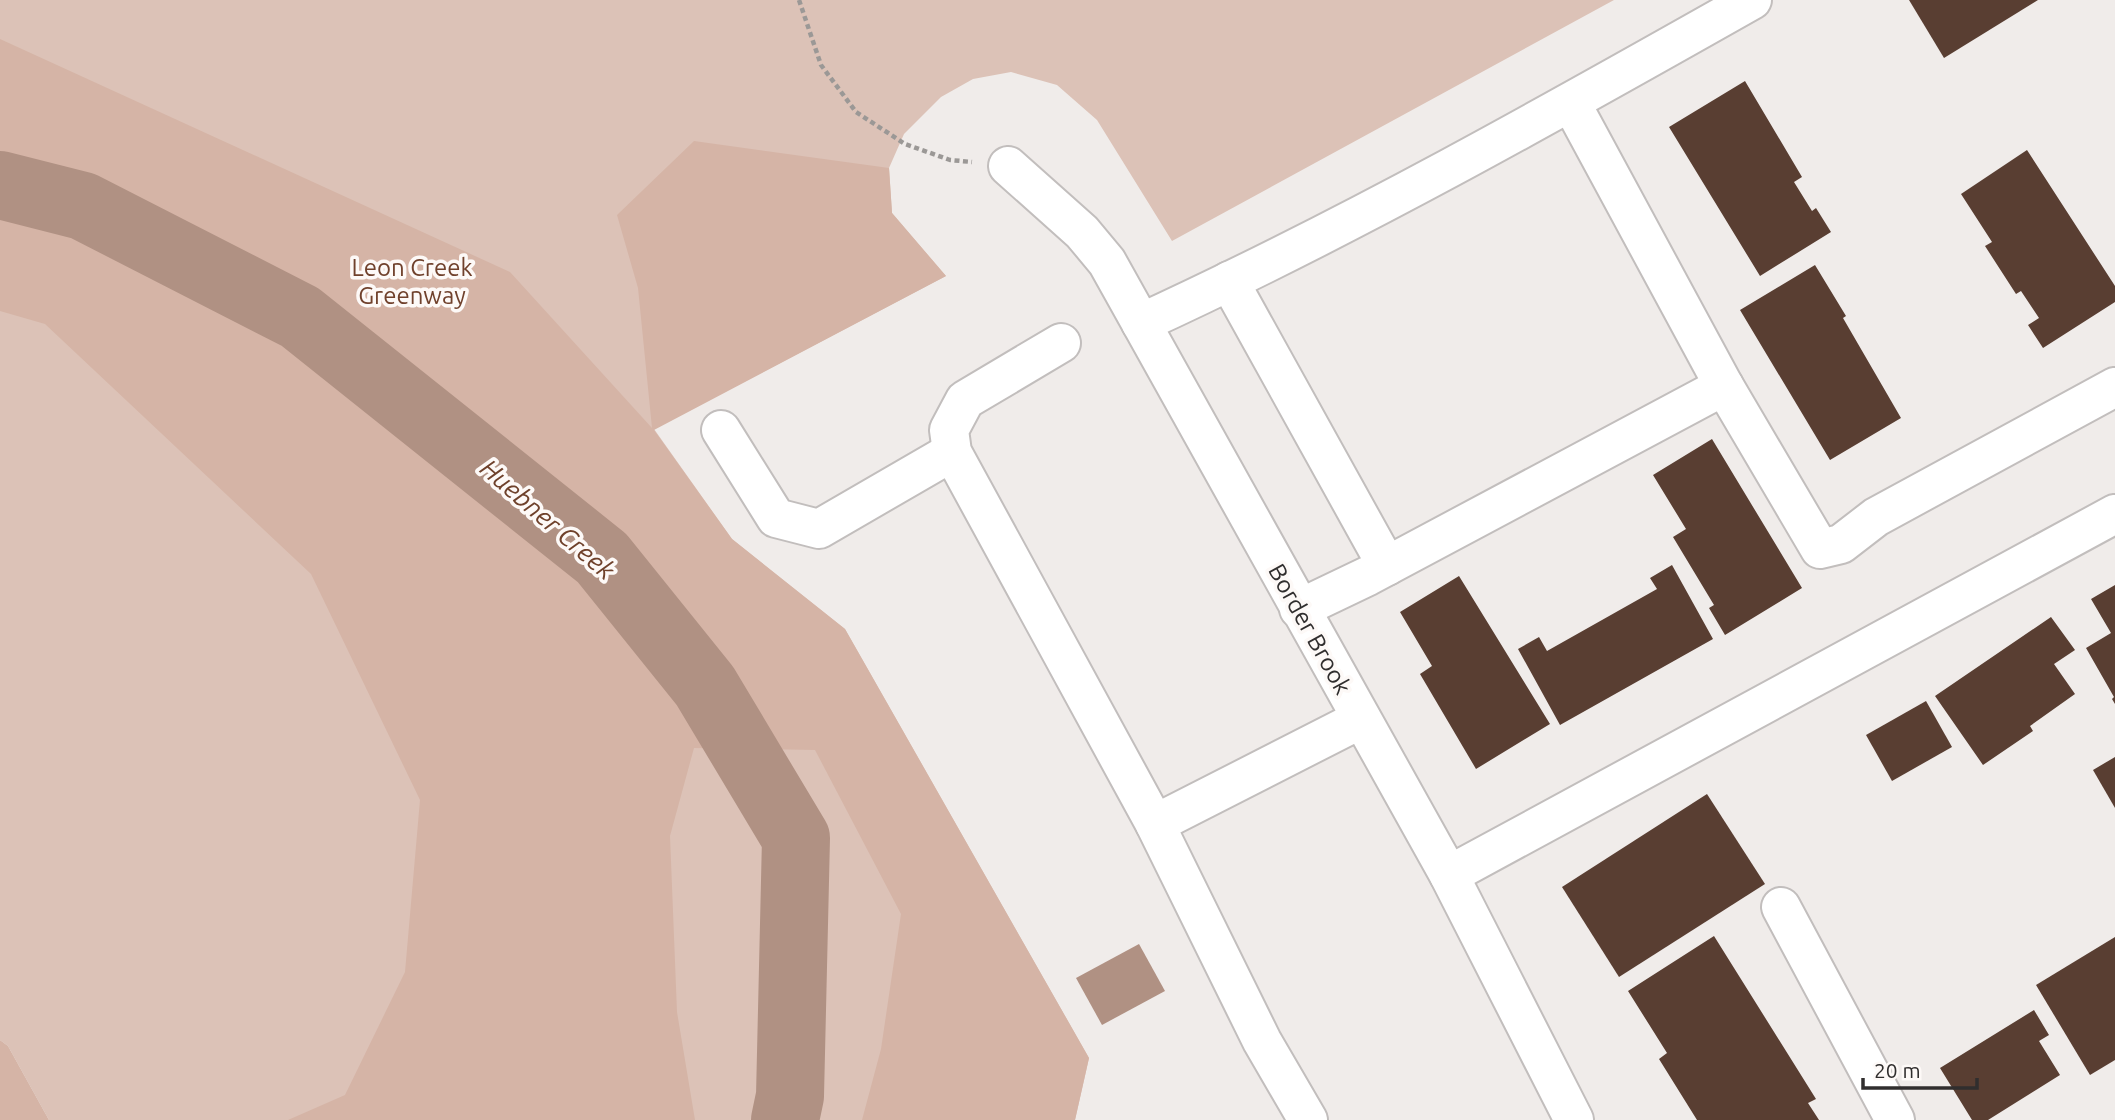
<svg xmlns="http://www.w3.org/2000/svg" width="2115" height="1120" viewBox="0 0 2115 1120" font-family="Ubuntu,sans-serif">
  <rect width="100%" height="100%" fill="#f0ecea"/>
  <!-- green -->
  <path fill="#dcc2b7" d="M 0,0 L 1614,0 L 1172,241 L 1097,120 L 1057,85 L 1011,72 L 973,79 L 941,97 L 904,134 L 889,168 L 892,213 L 946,276 L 654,429 L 732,539 L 845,629 L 1089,1058 L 1075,1120 L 49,1120 L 8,1046 L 0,1040 Z"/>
  <!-- forest -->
  <g fill="#d5b4a6">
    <path d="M 0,39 L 510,272 L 652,428 L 638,288 L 617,215 L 694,141 L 889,168 L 892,213 L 946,276 L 654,430 L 732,539 L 845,629 L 1089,1058 L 1075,1120 L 862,1120 L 881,1049 L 901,914 L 815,750 L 694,748 L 670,836 L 677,1012 L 695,1120 L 288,1120 L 345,1095 L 405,972 L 420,800 L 311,574 L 45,324 L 0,311 Z"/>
    <path d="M 0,1040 L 8,1046 L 49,1120 L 0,1120 Z"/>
  </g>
  <!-- water -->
  <path fill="#b09183" d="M 1139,944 L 1165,991 L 1102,1025 L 1076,978 Z"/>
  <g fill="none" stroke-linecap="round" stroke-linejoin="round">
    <!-- river -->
    <path stroke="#b09183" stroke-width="68" d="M 0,185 L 83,206 L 300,317 L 602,558 L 705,686 L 796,838 L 790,1096 L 785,1120"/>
  </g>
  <!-- building -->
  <g fill="#593e32">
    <path d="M 1909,0 L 2038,0 L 1944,58 Z"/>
    <path d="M 1745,81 L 1802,177 L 1794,182 L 1812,211 L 1816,208 L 1831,232 L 1760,276 L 1669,127 Z"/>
    <path d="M 2027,150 L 2115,286 L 2115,302 L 2043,348 L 2028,325 L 2039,318 L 2021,291 L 2016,294 L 1985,246 L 1992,242 L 1961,194 Z"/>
    <path d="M 1815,265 L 1846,316 L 1843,318 L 1901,418 L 1830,460 L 1740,310 Z"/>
    <path d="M 1712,439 L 1802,588 L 1725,635 L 1709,608 L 1714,605 L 1673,537 L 1686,529 L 1653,475 Z"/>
    <path d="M 1672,565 L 1713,639 L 1560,725 L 1518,649 L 1539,637 L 1547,651 L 1657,589 L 1650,578 Z"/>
    <path d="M 1459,576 L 1550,724 L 1476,769 L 1420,674 L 1432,666 L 1400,612 Z"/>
    <path d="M 2115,585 L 2115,704 L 2112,699 L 2114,697 L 2086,648 L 2111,633 L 2091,599 Z"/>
    <path d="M 2051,617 L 2075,650 L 2054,664 L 2075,694 L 2030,726 L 2033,731 L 1983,765 L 1935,696 Z"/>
    <path d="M 1926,701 L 1952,747 L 1892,781 L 1866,735 Z"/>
    <path d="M 2115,757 L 2115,808 L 2093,770 Z"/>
    <path d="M 1707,794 L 1765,884 L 1619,977 L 1562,887 Z"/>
    <path d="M 1714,936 L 1816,1099 L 1808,1103 L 1819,1120 L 1697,1120 L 1659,1059 L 1667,1053 L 1628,991 Z"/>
    <path d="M 2115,937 L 2115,1060 L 2090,1075 L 2036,985 Z"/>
    <path d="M 2034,1010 L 2049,1035 L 2039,1041 L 2060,1075 L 1988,1120 L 1972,1120 L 1940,1068 Z"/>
  </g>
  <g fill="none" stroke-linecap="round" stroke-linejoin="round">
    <defs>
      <g id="minor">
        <path d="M 1571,103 L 1724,386 L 1820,549 L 1841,544 L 1876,517 L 2115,387"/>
        <path d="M 1008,166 L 1082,232 L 1107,262 L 1449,875 L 1574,1120"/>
        <path d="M 1229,281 L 1387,566"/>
        <path d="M 1141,323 C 1350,227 1552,113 1752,0"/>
        <path d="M 1061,343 L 965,400 L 949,430 L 952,452 L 1155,824"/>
        <path d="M 721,430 L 776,518 L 819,529 L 952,452"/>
        <path d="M 1299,609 L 1368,576 L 1724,386"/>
        <path d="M 1449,875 L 2115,514"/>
        <path d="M 1781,907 L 1895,1120"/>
        <path d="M 1308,1120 L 1262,1041 L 1155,824 L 1361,719"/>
      </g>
    </defs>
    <!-- minor casing -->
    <use href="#minor" stroke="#c2bebd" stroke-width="42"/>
    <!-- path -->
    <path stroke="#9b9896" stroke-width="4.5" stroke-dasharray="5 3.5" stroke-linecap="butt" d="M 799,0 L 821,65 L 856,112 L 905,144 L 950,160 L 972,162"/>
    <!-- minor -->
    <use href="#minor" stroke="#fff" stroke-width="38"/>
  </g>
  <g text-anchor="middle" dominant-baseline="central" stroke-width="7" stroke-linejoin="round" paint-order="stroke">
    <!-- park labels -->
    <g font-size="24" fill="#70412c" stroke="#fdf9f7">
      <text x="412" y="267">Leon Creek<tspan x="412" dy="28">Greenway</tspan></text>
    </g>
    <!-- street labels -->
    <g font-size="24" fill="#302e2e" stroke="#fdf9f7">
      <text transform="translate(1310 629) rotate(61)">Border Brook</text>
    </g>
    <!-- water labels -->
    <g font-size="26" font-style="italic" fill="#6f412b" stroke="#fdf9f7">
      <text transform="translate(548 519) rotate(41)">Huebner Creek</text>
    </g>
  </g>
  <!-- scale -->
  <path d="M1863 1078v10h114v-10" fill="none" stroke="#302e2e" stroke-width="3.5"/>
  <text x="1874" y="1078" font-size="21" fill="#302e2e" stroke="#fdf9f7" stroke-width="5" paint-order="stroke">20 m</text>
</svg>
